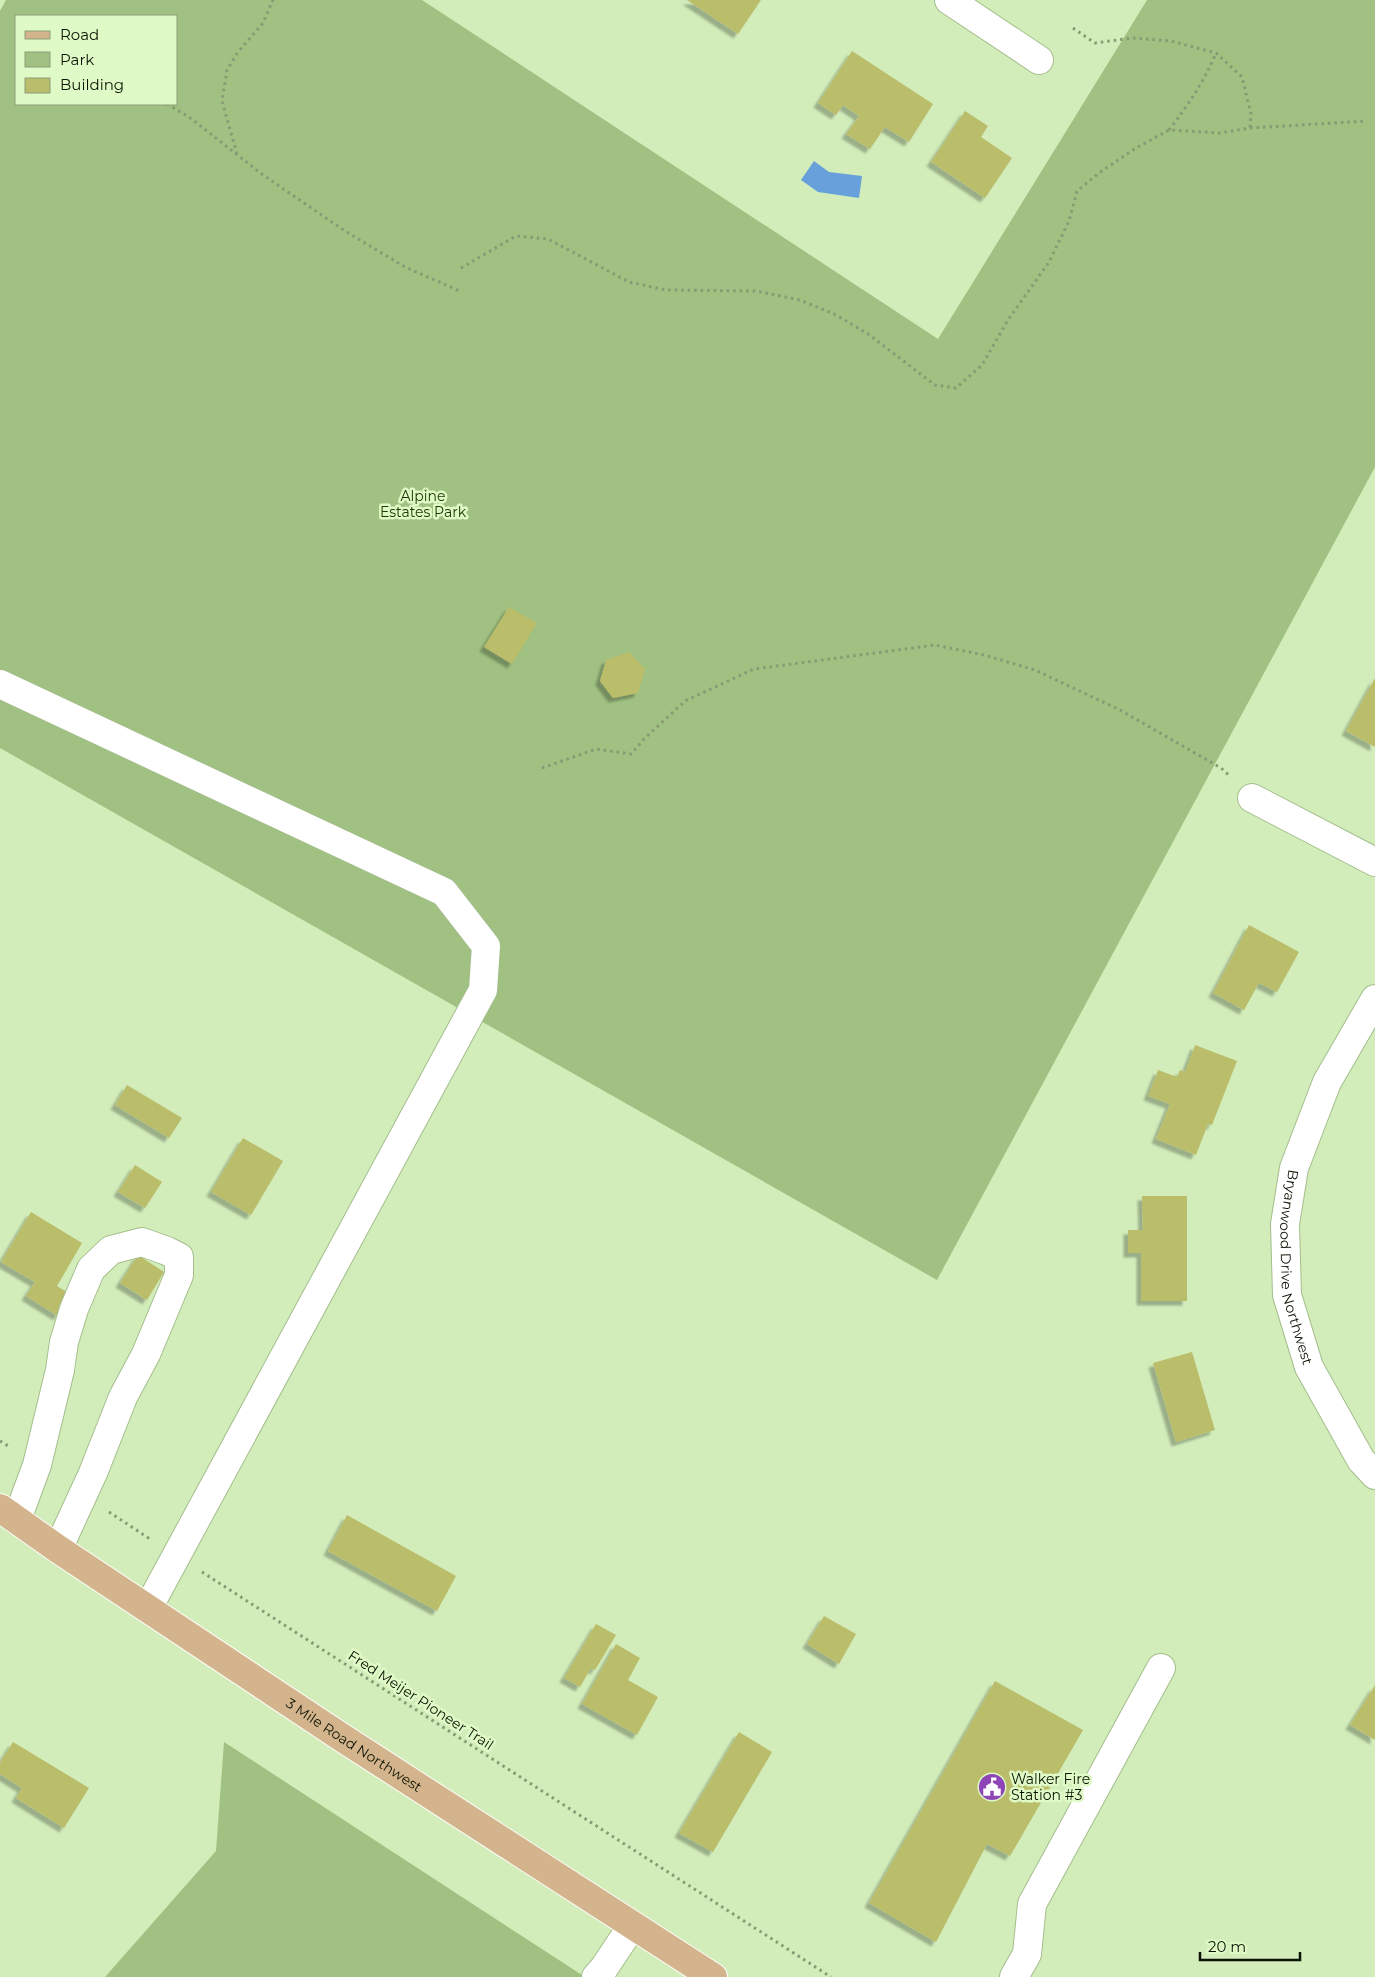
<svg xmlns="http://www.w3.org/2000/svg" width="1375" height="1977" viewBox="0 0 1375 1977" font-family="Montserrat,sans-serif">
  <defs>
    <filter id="shadow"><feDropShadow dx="-4.5" dy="4.5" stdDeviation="1" flood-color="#0004"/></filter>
  </defs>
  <rect width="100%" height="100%" fill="#d2edba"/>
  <!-- green -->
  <g fill="#a0c181" fill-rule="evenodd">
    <path d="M 6,0 L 422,0 L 938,339 L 1147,0 L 1375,0 L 1375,467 L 937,1280 L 0,748 L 0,11 ZM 16,16 L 176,16 L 176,104 L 16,104 Z"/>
    <path d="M 224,1742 L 585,1977 L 105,1977 L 216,1851 Z"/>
  </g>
  <!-- water -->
  <path fill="#67a0db" d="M 814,161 L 829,172 L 862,176 L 859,198 L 818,192 L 801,180 Z"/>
  <!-- building -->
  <g fill="#babd6b" filter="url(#shadow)">
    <path d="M 687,0 L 761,0 L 738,34 Z"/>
    <path d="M 852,51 L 933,104 L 909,142 L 885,127 L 870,149 L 846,134 L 859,116 L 843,105 L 836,115 L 818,103 Z"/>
    <path d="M 965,111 L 988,126 L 981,137 L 1012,158 L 985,198 L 931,162 Z"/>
    <path d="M 509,607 L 537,623 L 512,664 L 484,647 Z"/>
    <path d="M 629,652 L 645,669 L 638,693 L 613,698 L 600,681 L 606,660 Z"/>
    <path d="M 1375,678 L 1375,747 L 1346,731 Z"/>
    <path d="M 1249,925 L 1299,952 L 1277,992 L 1259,983 L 1244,1010 L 1213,993 Z"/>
    <path d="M 1195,1045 L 1237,1061 L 1212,1125 L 1208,1124 L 1196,1155 L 1156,1139 L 1170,1104 L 1148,1096 L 1158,1070 L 1177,1077 L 1180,1070 L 1185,1072 Z"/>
    <path d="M 127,1085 L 182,1118 L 169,1138 L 115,1105 Z"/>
    <path d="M 243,1138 L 283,1161 L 251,1215 L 211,1192 Z"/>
    <path d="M 135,1165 L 162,1182 L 145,1208 L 118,1192 Z"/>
    <path d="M 1142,1196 L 1187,1196 L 1187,1301 L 1141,1301 L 1141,1253 L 1128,1253 L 1128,1230 L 1143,1230 Z"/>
    <path d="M 31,1212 L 82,1243 L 57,1286 L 70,1294 L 58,1316 L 26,1296 L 35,1282 L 1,1262 Z"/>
    <path d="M 138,1255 L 164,1272 L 147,1300 L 120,1283 Z"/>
    <path d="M 1192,1352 L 1215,1430 L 1176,1442 L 1153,1363 Z"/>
    <path d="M 347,1515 L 456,1576 L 437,1611 L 328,1551 Z"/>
    <path d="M 824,1616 L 856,1634 L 839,1664 L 807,1644 Z"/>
    <path d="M 596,1624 L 616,1635 L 595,1670 L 591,1668 L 580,1687 L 564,1678 Z"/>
    <path d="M 616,1644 L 640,1658 L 628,1680 L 658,1697 L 637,1735 L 582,1704 Z"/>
    <path d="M 995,1681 L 1083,1730 L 1010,1856 L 987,1844 L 936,1942 L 869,1903 Z"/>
    <path d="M 1375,1685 L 1375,1740 L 1350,1725 Z"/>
    <path d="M 739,1732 L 772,1752 L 713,1852 L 679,1833 Z"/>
    <path d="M 13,1742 L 89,1788 L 64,1828 L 16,1798 L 22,1788 L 0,1774 L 0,1763 Z"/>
  </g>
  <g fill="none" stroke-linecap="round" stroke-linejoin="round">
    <defs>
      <g id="minor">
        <path d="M 949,0 L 1039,60"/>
        <path d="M 0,684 L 444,892 L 486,946 L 483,990 L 148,1608"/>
        <path d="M 1252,798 L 1375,862"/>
        <path id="s1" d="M 1375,999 L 1327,1082 L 1294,1168 L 1285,1224 L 1287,1295 L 1309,1367 L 1361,1460 L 1375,1475"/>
        <path d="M 17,1519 L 37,1465 L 60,1370 L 64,1342 L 74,1309 L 91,1269 L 111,1250 L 142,1242 L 167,1251 L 179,1257 L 179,1275 L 146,1354 L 123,1397 L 93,1473 L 58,1549"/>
        <path d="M 596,1977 L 604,1968 L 632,1926"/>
        <path d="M 1014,1977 L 1027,1954 L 1032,1904 L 1161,1668"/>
      </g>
      <g id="major">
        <path id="s2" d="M 0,1508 L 58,1549 L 341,1737 L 713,1977"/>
      </g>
    </defs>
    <!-- minor casing -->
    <use href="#minor" stroke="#a4be8c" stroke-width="30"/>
    <!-- major casing -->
    <use href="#major" stroke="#fff" stroke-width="30"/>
    <!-- path -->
    <g stroke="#869a74" stroke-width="3" stroke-dasharray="2.5 4" stroke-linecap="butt">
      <path d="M 1073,28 L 1095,43 L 1132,38 L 1171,41 L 1216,53 L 1242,77 L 1251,114 L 1250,128"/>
      <path d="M 167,104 L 189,117 L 263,175 L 345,231 L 405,267 L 460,291"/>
      <path d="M 1169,130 C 1188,105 1204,82 1216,53"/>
      <path d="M 237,154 L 222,101 L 227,70 L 238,52 L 263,23 L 273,0"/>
      <path d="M 461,268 L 516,236 L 548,239 L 629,282 L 666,290 L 756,291 L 800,300 L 836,315 L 868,334 L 935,385 L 956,388 L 982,365 L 1008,320 L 1049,262 L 1069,221 L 1077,191 L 1099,173 L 1136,148 L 1169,130 L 1220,133 L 1250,128 L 1367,121"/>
      <path d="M 542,768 L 596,749 L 631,754 L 645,738 L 685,701 L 754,669 L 935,645 L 984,655 L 1035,670 L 1120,710 L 1221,768 L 1231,777"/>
      <path d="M 0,1441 L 10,1447"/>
      <path d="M 109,1512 L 150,1539"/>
      <path d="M 202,1572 L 831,1977"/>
    </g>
    <!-- minor -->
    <use href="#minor" stroke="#fff" stroke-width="28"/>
    <!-- major -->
    <use href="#major" stroke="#d4b48c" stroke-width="28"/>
  </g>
  <!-- icons -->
  <defs>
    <symbol id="civic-disc" viewBox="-11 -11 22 22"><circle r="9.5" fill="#8d45b8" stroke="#dffac6"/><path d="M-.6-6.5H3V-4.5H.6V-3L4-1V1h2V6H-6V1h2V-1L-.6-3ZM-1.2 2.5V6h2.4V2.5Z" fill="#fff"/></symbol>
  </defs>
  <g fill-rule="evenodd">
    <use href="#civic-disc" x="976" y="1771" width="32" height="32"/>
  </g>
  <g text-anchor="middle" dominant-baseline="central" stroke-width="5" stroke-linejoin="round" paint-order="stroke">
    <!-- park labels -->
    <g font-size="14" fill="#223802" stroke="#dffac6">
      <text x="423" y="496">Alpine<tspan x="423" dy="16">Estates Park</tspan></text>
    </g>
    <!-- street labels -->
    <g font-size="14" fill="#0c1504" stroke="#dffac6">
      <text stroke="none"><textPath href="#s1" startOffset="289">Bryanwood Drive Northwest</textPath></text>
      <text transform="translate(421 1700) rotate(33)">Fred Meijer Pioneer Trail</text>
      <text stroke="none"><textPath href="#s2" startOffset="426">3 Mile Road Northwest</textPath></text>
    </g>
    <!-- poi labels -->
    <g font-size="14" fill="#0c1504" stroke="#dffac6" text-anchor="start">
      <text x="1011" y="1779">Walker Fire<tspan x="1011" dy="16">Station #3</tspan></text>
    </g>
  </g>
  <!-- legend -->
  <rect x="15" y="15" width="162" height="90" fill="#dffac6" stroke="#8b9e78"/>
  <rect x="25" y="31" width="25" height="8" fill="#d4b48c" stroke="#8b9e78"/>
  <text x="60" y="40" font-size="15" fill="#0c1504">Road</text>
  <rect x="25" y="52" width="25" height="15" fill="#a0c181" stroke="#8b9e78"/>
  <text x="60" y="65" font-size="15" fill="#0c1504">Park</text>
  <rect x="25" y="78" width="25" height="15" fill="#babd6b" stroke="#8b9e78"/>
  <text x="60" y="90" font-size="15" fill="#0c1504">Building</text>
  <!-- scale -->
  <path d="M1200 1952v8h100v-8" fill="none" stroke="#0c1504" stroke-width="2.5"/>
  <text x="1208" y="1952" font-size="15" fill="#0c1504" stroke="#dffac6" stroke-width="4" paint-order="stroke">20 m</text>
</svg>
